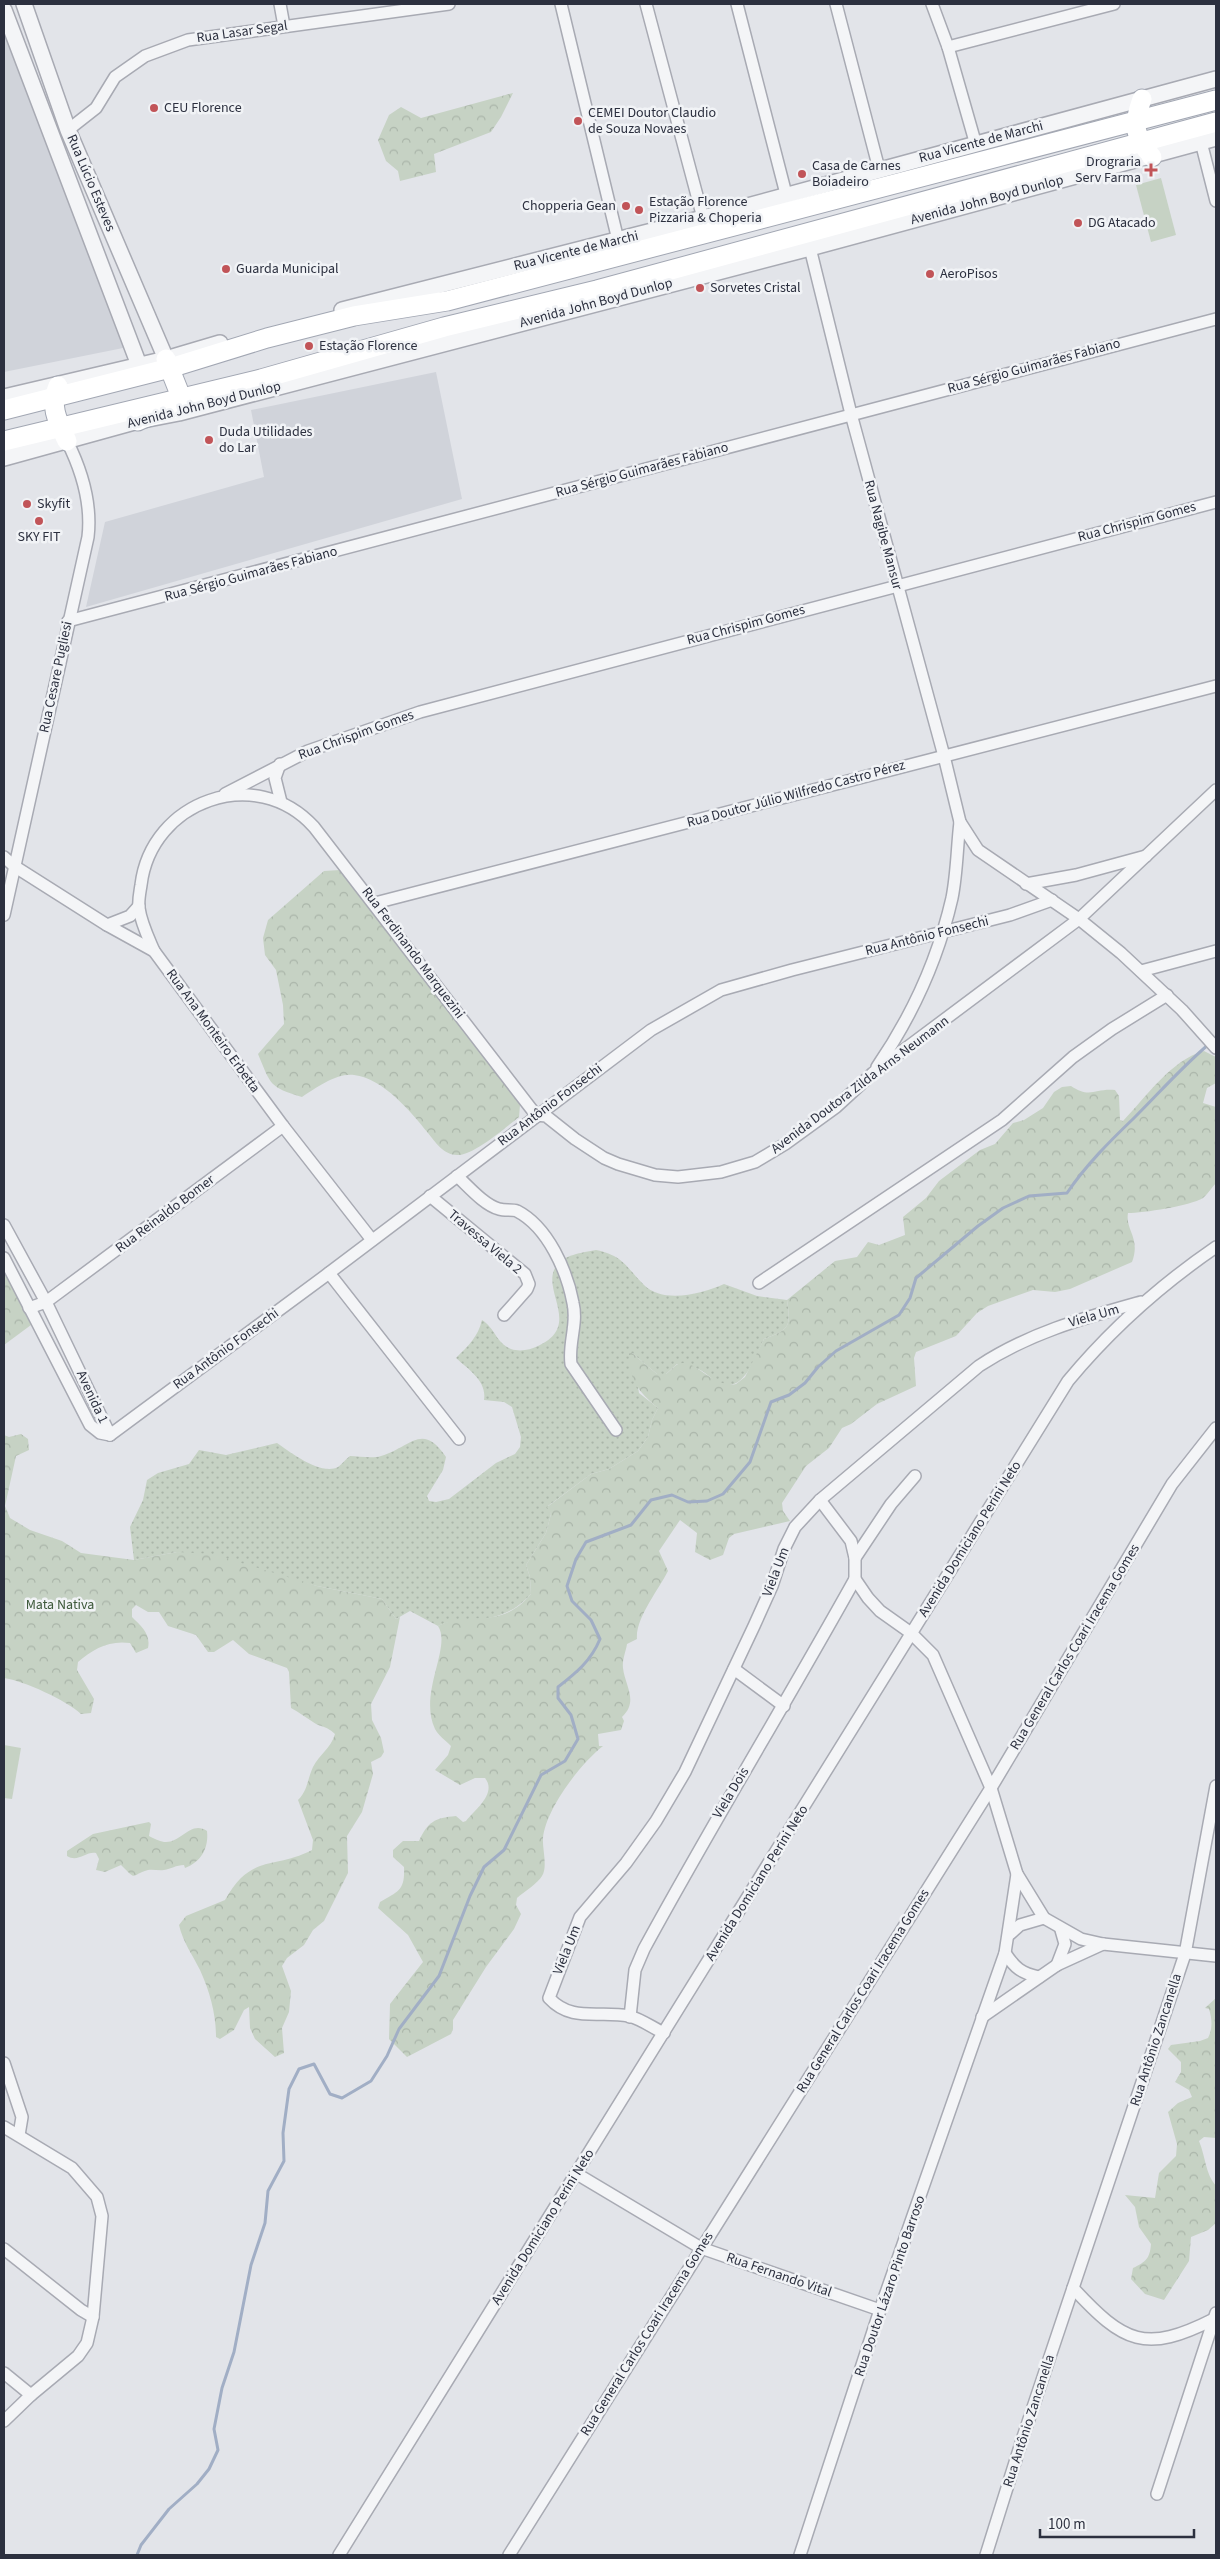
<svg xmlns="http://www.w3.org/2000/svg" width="1220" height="2559" viewBox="0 0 1220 2559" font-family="'Source Sans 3',sans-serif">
  <defs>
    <pattern id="grass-dots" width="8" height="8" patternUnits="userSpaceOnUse" patternTransform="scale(1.25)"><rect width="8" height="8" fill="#c6d2c4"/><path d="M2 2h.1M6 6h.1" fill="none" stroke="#aab5a9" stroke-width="1.8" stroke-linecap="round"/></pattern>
    <pattern id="forest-crowns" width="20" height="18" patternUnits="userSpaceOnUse" patternTransform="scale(1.25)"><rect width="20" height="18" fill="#c6d2c4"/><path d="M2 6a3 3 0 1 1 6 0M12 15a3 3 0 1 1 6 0" fill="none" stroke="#aab5a9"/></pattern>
  </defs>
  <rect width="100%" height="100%" fill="#e2e4e9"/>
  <!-- built -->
  <g fill="#d0d3da">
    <path d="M 4,28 L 128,347 L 4,372 Z"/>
    <path d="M 436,372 L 462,499 L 86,607 L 105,522 L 264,477 L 251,410 Z"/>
  </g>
  <!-- grass -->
  <path fill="url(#grass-dots)" d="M 596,1250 C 624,1256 625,1266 644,1285 C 663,1304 702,1294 724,1284 L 757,1296 L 787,1300 C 791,1327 790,1329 764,1339 C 756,1355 744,1395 719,1383 C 712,1380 707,1373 700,1370 C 694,1366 684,1365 677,1364 L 666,1374 L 657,1374 L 632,1353 L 639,1393 L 658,1408 L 652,1420 L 648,1437 L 638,1451 L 609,1469 L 591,1474 L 548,1506 L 551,1514 L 546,1533 L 526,1565 L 530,1577 L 531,1594 C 515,1612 496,1619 472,1620 C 460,1621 448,1621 438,1626 L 410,1611 L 396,1619 L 382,1599 L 317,1586 L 177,1552 L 134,1560 L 130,1527 L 143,1500 L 147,1480 L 158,1473 L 189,1464 L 199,1450 L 226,1455 L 277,1443 C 290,1452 321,1476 338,1467 C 342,1464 346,1459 350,1456 C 359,1456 372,1459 381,1456 C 410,1448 422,1421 446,1457 L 443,1470 L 427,1496 L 429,1501 L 436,1502 L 449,1499 L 496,1463 L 515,1454 L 520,1447 L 521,1437 L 512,1407 L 504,1402 L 484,1400 C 487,1381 469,1370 456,1358 C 468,1346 478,1337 482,1320 C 495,1328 496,1343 511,1349 C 520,1352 530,1350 538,1346 C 582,1326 542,1292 555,1268 C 563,1254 582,1253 596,1250 Z"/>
  <!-- forest -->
  <g fill="url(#forest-crowns)">
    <path d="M 513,93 L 501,117 L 491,132 L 434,154 L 436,172 L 400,181 L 398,171 L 386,161 L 378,140 L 389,115 L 401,107 L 421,118 Z"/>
    <path d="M 340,870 L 349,876 L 520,1105 L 519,1117 C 506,1127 473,1156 457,1155 C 444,1155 435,1142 428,1133 C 411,1112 383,1078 354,1075 C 336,1073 316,1088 302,1097 C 269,1087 271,1085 258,1054 L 284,1024 L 283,1005 L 276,970 L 265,955 L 263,938 L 268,920 L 324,871 Z"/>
    <path d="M 1204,1051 L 1216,1057 L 1216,1083 L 1207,1088 L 1203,1103 L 1216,1107 L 1216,1183 C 1212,1187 1208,1194 1203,1198 C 1190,1206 1143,1213 1128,1213 C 1125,1230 1141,1238 1132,1262 L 1070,1289 L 1055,1292 L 1033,1290 L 988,1306 L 977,1313 L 956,1336 L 916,1352 L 914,1358 L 916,1386 L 877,1404 L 851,1424 L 842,1428 L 829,1448 L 806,1466 L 782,1503 L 783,1511 L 790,1521 L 734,1534 L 729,1538 L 723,1555 L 710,1560 L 695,1552 L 697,1533 L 680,1520 L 659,1551 L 668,1571 C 659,1589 635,1619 637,1639 L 627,1644 C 626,1651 622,1660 623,1668 C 625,1686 639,1701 622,1717 L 624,1721 L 621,1730 L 598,1734 L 599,1746 L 603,1746 C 580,1764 546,1809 543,1838 C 542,1848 548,1867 542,1876 C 538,1883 524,1892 517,1898 L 516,1905 L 521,1914 L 514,1929 L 486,1967 L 453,2020 L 453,2029 L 451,2034 L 407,2057 L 389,2039 L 390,2004 L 423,1962 L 408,1935 L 378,1908 L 380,1902 C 399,1891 405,1890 404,1867 L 393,1857 L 393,1850 L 403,1841 L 419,1841 C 428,1822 434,1818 456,1816 L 463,1822 L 466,1821 C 476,1809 497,1793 485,1778 L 475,1778 L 460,1785 L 435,1770 L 448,1755 L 451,1746 C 446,1741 438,1735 435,1729 C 418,1693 452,1647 438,1626 C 470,1609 499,1632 531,1594 L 530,1577 L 526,1565 L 546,1533 L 551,1514 L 547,1507 L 591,1474 L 609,1469 L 638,1451 L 648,1437 L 652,1420 L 658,1408 C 638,1391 629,1381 629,1353 L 632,1353 L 657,1374 L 666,1374 C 670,1371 674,1366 678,1364 C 694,1357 713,1389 736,1384 L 745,1377 L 764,1339 C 790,1329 791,1327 787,1300 L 835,1261 L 857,1257 L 868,1242 L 879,1245 L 905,1235 L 903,1217 L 926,1198 L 939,1181 L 980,1150 L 995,1144 L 1013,1123 L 1024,1120 L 1043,1108 L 1054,1092 L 1062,1087 L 1071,1086 C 1090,1099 1095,1088 1115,1090 L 1119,1096 L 1120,1120 L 1123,1121 C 1146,1097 1171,1060 1204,1051 Z"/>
    <path d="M 4,1270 L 31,1325 L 4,1345 Z"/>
    <path d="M 21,1434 L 28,1439 L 29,1450 L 16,1456 L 5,1506 L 10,1518 L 30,1530 L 62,1541 L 81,1553 L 134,1560 L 177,1552 L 212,1554 L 317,1586 L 382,1599 L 396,1619 L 400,1617 L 390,1667 L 371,1704 L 372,1720 L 381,1738 L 384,1752 L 381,1757 L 371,1762 L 373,1774 L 362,1812 L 347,1836 L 348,1873 L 324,1921 L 313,1930 L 304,1945 L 287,1958 L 282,1966 L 291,1991 L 289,2012 L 282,2028 L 284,2053 L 275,2057 L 255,2039 L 250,2028 L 249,2007 L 244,2010 L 234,2030 L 220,2039 L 216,2037 C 216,2014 210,1992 200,1970 C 192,1954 183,1942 179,1925 L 186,1916 L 225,1900 C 251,1853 273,1870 312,1850 L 313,1840 L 298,1800 C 308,1790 307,1780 313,1767 C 319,1755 331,1748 335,1734 C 324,1724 321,1728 313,1722 C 305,1717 299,1712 291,1708 L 289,1672 L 287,1668 L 249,1654 L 233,1640 L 214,1652 L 208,1652 L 196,1635 L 168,1626 L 159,1612 L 148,1612 L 136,1605 L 132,1609 L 132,1617 C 141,1626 151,1634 148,1648 L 136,1653 L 130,1643 C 109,1640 93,1649 78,1662 L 77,1670 L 94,1699 L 91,1713 L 81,1714 C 66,1700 24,1681 4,1678 L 4,1435 L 9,1437 Z"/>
    <path d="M 149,1822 L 151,1824 L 149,1836 C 153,1838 159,1841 164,1842 C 181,1844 190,1820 207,1831 C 209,1848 201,1862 185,1868 L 184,1865 C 176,1865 171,1869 164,1870 C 159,1871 153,1869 148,1870 C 130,1875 138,1882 121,1865 L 105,1872 L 96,1870 L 99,1859 L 96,1853 C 86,1851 78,1863 67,1856 L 67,1851 L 93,1834 Z"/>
    <path d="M 1216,1998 L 1216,2138 L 1204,2137 L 1199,2141 C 1206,2158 1205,2173 1216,2186 L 1216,2223 L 1208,2230 L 1191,2237 L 1189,2261 L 1164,2300 L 1145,2294 L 1131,2279 L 1133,2268 C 1146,2262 1150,2258 1151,2244 L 1139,2227 L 1135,2207 L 1125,2195 L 1155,2198 L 1159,2173 L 1176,2156 L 1177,2144 L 1168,2112 L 1178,2103 L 1192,2097 L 1189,2090 L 1175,2082 L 1181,2072 L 1181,2062 L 1168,2049 L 1171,2045 L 1200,2041 L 1208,2038 C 1213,2028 1212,2019 1209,2009 L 1205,2008 Z"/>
  </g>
  <!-- park -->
  <g fill="#c6d2c4">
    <path d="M 1161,178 L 1176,235 L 1151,242 L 1136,185 Z"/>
    <path d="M 4,1745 L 21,1748 L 12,1799 L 4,1798 Z"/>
  </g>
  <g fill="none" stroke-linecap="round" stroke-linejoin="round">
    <!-- stream -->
    <path stroke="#a1aec5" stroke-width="3" d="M 137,2555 L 141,2545 L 169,2509 L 197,2484 L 209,2469 L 218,2450 L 214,2429 L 222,2388 L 234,2352 L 251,2265 L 265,2223 L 268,2191 L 284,2161 L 283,2133 L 289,2089 L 299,2069 L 314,2064 L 330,2094 L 342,2098 L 371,2081 L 387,2056 L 399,2029 L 439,1976 L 470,1896 L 484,1867 L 504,1850 L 541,1775 L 565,1761 L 578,1739 L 571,1715 L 558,1698 L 558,1687 C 576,1673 591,1661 600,1639 L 591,1620 L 572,1601 L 567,1586 L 576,1559 L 586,1542 L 631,1525 L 651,1500 L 672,1495 L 688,1502 L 707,1501 L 723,1494 L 750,1462 L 771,1402 L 789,1395 L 805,1383 L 818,1367 L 836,1351 L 899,1315 L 910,1298 L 916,1278 L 978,1226 L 1003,1208 L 1029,1196 L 1067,1193 C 1086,1165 1110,1141 1134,1118 C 1159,1093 1182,1067 1209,1044"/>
    <defs>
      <g id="minor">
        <path d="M 280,4 L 284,26"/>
        <path d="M 561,4 L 618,240"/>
        <path d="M 646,4 L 703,218"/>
        <path d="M 737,4 L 786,194"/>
        <path d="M 836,4 L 879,169"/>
        <path d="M 932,4 L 948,47 L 976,145"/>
        <path d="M 948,47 L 1114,4"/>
        <path d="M 68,130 L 96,108 L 115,77 L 145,56 L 188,40 L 449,4"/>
        <path d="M 1201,142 L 1216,201"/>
        <path d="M 810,248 L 851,414 L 944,756 L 960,822 L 978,850 L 1079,919 L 1121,953 L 1182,1010 L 1216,1048"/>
        <path d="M 68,621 L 1216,319"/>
        <path d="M 280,764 L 275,778 L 281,802"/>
        <path d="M 225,794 L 308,751 L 420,712 L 1216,502"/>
        <path d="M 4,857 L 14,866 L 107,925 L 154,951 L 283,1126 L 372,1240"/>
        <path d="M 1026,884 L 1076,875 L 1146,856"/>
        <path d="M 375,903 L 1216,686"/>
        <path d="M 4,915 L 88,537 C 92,503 82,471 67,441"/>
        <path d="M 107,925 L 130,916 L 139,906"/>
        <path d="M 154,951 C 148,937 141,923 139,908 C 138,900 140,892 141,885 C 151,801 256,763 314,827 L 536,1115 L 546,1116 L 575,1139 L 604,1158 L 618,1164 L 655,1175 L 678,1177 L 721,1172 L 755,1162 L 785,1144 L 836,1107 L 873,1073 L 1079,919 L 1216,790"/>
        <path d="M 1141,971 L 1216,951"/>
        <path d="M 877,1067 C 912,1016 938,959 952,898 C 957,873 957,847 960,822"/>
        <path d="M 457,1176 C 468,1186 484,1205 499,1209 C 505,1211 512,1209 517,1211 C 548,1227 567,1271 573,1303 C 578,1324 568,1343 571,1364 L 616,1430"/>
        <path d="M 430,1196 L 525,1274 L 529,1284 L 527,1289 L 504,1315"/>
        <path d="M 4,1225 L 46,1302 L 110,1435"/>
        <path d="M 4,1258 L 90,1425 L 100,1433 L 110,1435"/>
        <path d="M 329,1273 L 459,1439"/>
        <path d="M 759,1283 L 1002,1120 L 1073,1057 L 1112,1029 L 1167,995"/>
        <path d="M 29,1308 L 46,1302 L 283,1126"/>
        <path d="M 110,1435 L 329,1273 L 651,1030 L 721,990 L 792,970 L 1010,915 L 1052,900"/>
        <path d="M 820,1500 L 851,1541 L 855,1558 L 855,1579 L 868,1598 L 880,1611 L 911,1633 L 933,1655 L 991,1788 L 1017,1874 L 1044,1918 L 1081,1939 L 1103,1944 L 1216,1956"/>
        <path d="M 855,1558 L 891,1504 L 915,1476"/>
        <path d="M 734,1669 L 784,1706"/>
        <path d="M 1010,1934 L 1020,1925 L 1044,1918"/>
        <path d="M 1005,1953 C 1015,1968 1021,1973 1039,1977"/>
        <path d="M 1057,1965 L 1065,1944 L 1061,1930"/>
        <path d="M 630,2017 L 635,1970 L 644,1949 C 712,1824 786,1703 855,1579"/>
        <path d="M 982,2017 L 1057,1965 L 1103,1944"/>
        <path d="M 664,2033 C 653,2028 641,2019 629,2016 C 599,2010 572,2023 549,1998 L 580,1917 L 626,1863 L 656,1821 L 685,1772 L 754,1626 L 772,1586 L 784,1549 L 795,1527 L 820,1500 L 979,1366 C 1029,1333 1084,1318 1141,1302"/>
        <path d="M 4,2063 L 22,2117 L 19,2135"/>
        <path d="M 4,2127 L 72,2168 L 97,2197 L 102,2216 L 93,2317 L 87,2343 L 78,2356 L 31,2395 L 4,2421"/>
        <path d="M 577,2174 L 701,2248 L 880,2310"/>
        <path d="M 4,2249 L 81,2310 L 93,2317"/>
        <path d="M 1073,2288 C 1124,2343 1145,2354 1214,2319"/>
        <path d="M 4,2373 L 31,2395"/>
        <path d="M 1157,2494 L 1216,2313"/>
        <path d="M 339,2555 L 1068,1381 C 1112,1328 1159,1286 1216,1247"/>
        <path d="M 509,2555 L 991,1788 L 1172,1484 L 1216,1428"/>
        <path d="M 800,2555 L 880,2310 L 1005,1953 L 1017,1874"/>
        <path d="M 986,2555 L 1022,2440 L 1185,1954 L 1216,1786"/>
      </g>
      <g id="tertiary">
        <path d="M 24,4 L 68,130 L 166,359"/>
        <path d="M 4,10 L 139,365"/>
        <path d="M 342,310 L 703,218 L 1216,79"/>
        <path d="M 4,397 L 166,359 L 220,343"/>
        <path d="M 4,458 L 138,421 L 179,413 L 810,248 L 1216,138"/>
      </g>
      <g id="primary">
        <path d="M 1142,99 C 1132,126 1134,135 1152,157"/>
        <path d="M 58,386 C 49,406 58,422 67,441"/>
        <path d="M 4,410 L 170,368 L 267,338 L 354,316 L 447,301 L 1216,100"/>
        <path d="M 138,421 C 151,413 180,414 181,397 L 166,359"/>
        <path d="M 4,441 L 261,379 L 444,327 L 597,290 L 1216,122"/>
      </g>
    </defs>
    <!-- minor casing -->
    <use href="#minor" stroke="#a8aab3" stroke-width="14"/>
    <!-- tertiary casing -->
    <use href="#tertiary" stroke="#a8aab3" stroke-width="18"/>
    <!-- primary casing -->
    <use href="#primary" stroke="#a2a7b3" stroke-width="21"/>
    <!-- minor -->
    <use href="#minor" stroke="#f4f5f7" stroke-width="11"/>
    <!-- tertiary -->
    <use href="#tertiary" stroke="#f4f5f7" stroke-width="15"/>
    <!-- primary -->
    <use href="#primary" stroke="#fff" stroke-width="19"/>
  </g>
  <!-- markers -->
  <g fill="#c15458" stroke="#f1f3f6" stroke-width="2">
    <circle cx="154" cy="108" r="5"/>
    <circle cx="578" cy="121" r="5"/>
    <path d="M1148.5 162.5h5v5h5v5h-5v5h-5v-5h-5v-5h5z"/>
    <circle cx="802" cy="174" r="5"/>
    <circle cx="626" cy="206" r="5"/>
    <circle cx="639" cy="210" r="5"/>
    <circle cx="1078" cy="223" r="5"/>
    <circle cx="226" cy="269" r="5"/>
    <circle cx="930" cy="274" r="5"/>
    <circle cx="700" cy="288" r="5"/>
    <circle cx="309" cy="346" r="5"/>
    <circle cx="209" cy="440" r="5"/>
    <circle cx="27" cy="504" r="5"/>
    <circle cx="39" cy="521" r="5"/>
  </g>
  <g text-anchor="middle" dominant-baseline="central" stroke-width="5" stroke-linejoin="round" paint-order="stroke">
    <!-- street labels -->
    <g font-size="14" fill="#2c303f" stroke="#f1f3f6">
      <text transform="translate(242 32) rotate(-8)">Rua Lasar Segal</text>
      <text transform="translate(981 142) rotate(-15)">Rua Vicente de Marchi</text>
      <text transform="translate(91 183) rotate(67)">Rua Lúcio Esteves</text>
      <text transform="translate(987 200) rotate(-15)">Avenida John Boyd Dunlop</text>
      <text transform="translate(576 251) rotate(-14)">Rua Vicente de Marchi</text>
      <text transform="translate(596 303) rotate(-15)">Avenida John Boyd Dunlop</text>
      <text transform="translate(1034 366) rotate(-15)">Rua Sérgio Guimarães Fabiano</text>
      <text transform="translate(204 405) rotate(-14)">Avenida John Boyd Dunlop</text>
      <text transform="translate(642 470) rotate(-15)">Rua Sérgio Guimarães Fabiano</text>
      <text transform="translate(1137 522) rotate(-15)">Rua Chrispim Gomes</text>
      <text transform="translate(883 535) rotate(75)">Rua Nagibe Mansur</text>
      <text transform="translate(251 574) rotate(-15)">Rua Sérgio Guimarães Fabiano</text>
      <text transform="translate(746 625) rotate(-15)">Rua Chrispim Gomes</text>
      <text transform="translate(56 677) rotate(-78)">Rua Cesare Pugliesi</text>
      <text transform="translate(356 735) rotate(-20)">Rua Chrispim Gomes</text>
      <text transform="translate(796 794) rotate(-15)">Rua Doutor Júlio Wilfredo Castro Pérez</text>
      <text transform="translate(927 936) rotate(-14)">Rua Antônio Fonsechi</text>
      <text transform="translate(413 953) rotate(53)">Rua Ferdinando Marquezini</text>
      <text transform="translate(213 1031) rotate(54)">Rua Ana Monteiro Erbetta</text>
      <text transform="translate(860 1085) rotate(-37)">Avenida Doutora Zilda Arns Neumann</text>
      <text transform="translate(550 1105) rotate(-37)">Rua Antônio Fonsechi</text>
      <text transform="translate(165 1214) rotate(-37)">Rua Reinaldo Bomer</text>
      <text transform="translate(485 1242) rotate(40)">Travessa Viela 2</text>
      <text transform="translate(1094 1316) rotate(-16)">Viela Um</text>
      <text transform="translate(226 1349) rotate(-36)">Rua Antônio Fonsechi</text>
      <text transform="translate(92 1397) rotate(65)">Avenida 1</text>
      <text transform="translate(970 1539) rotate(-58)">Avenida Domiciano Perini Neto</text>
      <text transform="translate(776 1572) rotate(-69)">Viela Um</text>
      <text transform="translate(1075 1647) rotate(-59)">Rua General Carlos Coari Iracema Gomes</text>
      <text transform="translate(731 1793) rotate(-59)">Viela Dois</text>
      <text transform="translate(757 1883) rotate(-58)">Avenida Domiciano Perini Neto</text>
      <text transform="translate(567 1950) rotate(-68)">Viela Um</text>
      <text transform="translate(863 1991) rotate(-58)">Rua General Carlos Coari Iracema Gomes</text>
      <text transform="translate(1156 2040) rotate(-72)">Rua Antônio Zancanella</text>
      <text transform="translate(543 2227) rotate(-58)">Avenida Domiciano Perini Neto</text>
      <text transform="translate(779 2275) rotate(19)">Rua Fernando Vital</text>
      <text transform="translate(890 2286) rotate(-71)">Rua Doutor Lázaro Pinto Barroso</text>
      <text transform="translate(647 2334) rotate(-58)">Rua General Carlos Coari Iracema Gomes</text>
      <text transform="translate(1029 2421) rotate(-72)">Rua Antônio Zancanella</text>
    </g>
    <!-- poi labels -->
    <g font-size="14" fill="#2c303f" stroke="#f1f3f6" text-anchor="start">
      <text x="164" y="108">CEU Florence</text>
      <text x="588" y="113">CEMEI Doutor Claudio<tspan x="588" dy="16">de Souza Novaes</tspan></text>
      <text x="1141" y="162" text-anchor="end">Drograria<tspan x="1141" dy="16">Serv Farma</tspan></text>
      <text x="812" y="166">Casa de Carnes<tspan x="812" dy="16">Boiadeiro</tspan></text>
      <text x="649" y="202">Estação Florence<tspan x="649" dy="16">Pizzaria &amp; Choperia</tspan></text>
      <text x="616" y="206" text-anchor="end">Chopperia Gean</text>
      <text x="1088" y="223">DG Atacado</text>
      <text x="236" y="269">Guarda Municipal</text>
      <text x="940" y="274">AeroPisos</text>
      <text x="710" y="288">Sorvetes Cristal</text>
      <text x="319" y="346">Estação Florence</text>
      <text x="219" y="432">Duda Utilidades<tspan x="219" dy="16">do Lar</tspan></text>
      <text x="37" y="504">Skyfit</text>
      <text x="39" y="537" text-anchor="middle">SKY FIT</text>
    </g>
    <!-- park labels -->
    <g font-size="14" fill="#3d593a" stroke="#f1f3f6">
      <text x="60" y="1605">Mata Nativa</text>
    </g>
  </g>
  <!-- border -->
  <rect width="1220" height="2559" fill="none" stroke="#2c303f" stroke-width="10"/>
  <!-- scale -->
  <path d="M1040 2529v8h154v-8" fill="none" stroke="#2c303f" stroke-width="2.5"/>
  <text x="1048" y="2529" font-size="15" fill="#2c303f" stroke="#f1f3f6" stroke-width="4" paint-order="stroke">100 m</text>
</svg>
